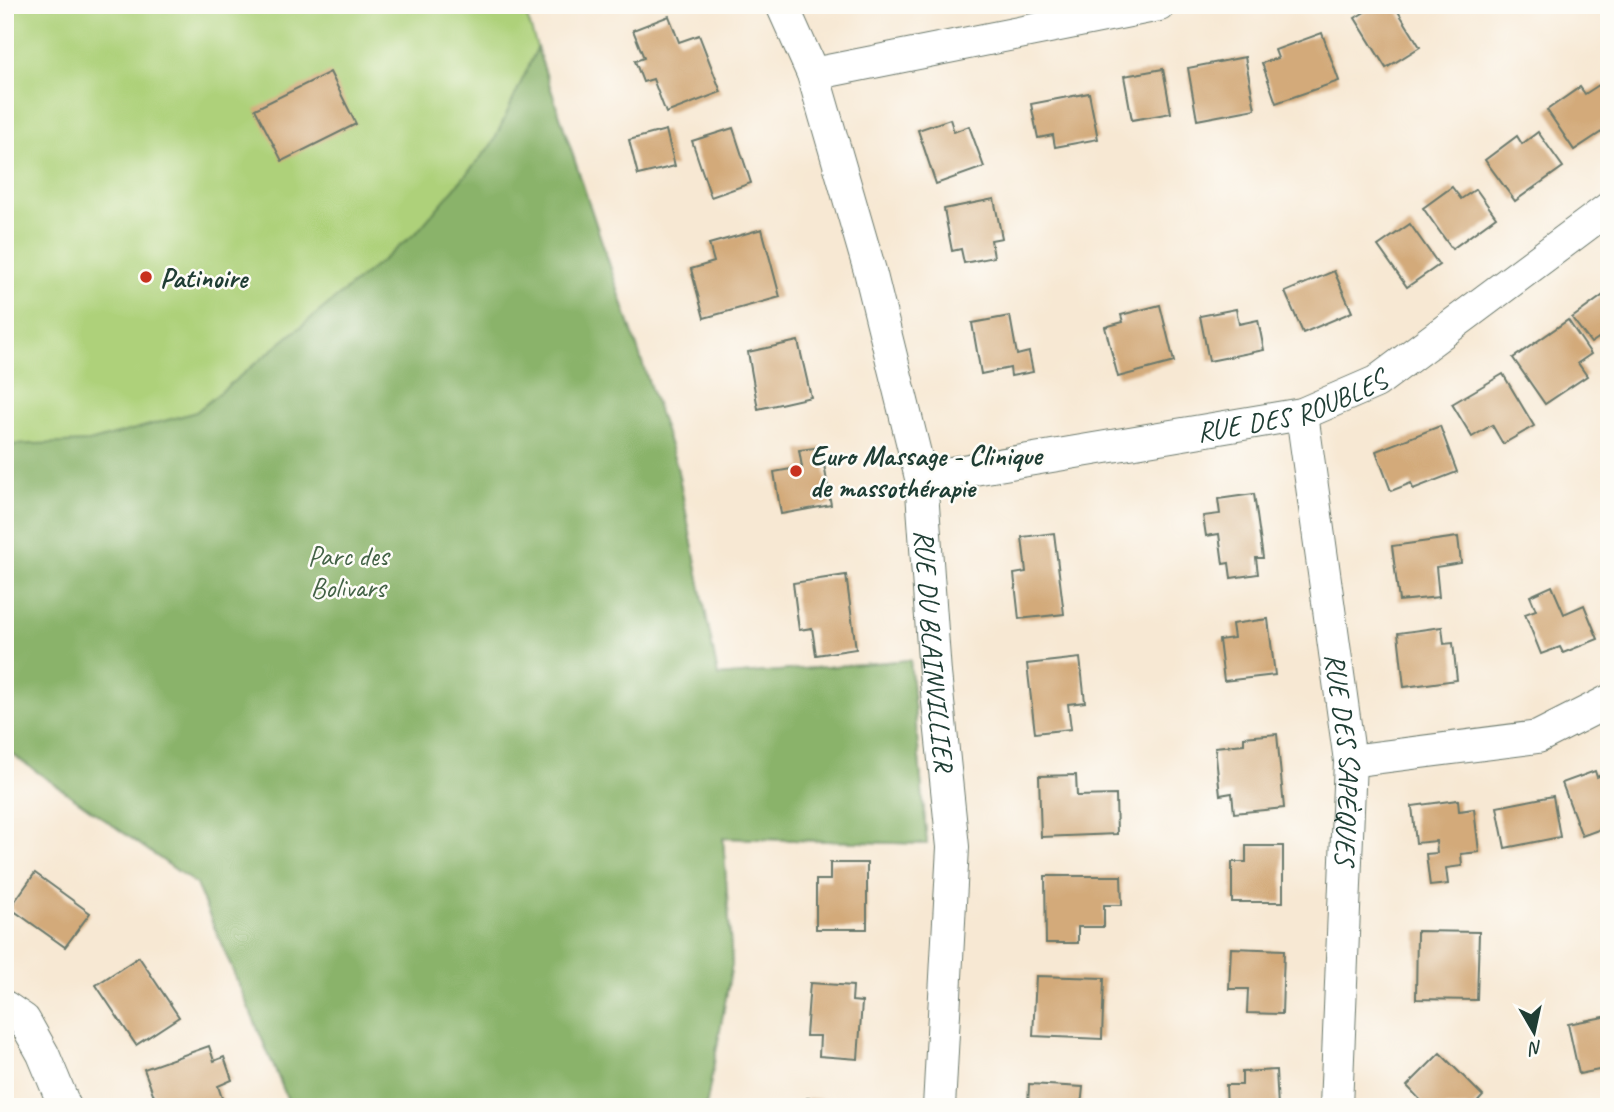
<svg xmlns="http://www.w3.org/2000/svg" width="1614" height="1112" viewBox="0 0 1614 1112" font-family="Caveat,sans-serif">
  <rect width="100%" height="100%" fill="#fdfcf7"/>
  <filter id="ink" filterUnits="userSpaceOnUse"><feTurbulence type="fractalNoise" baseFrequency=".0143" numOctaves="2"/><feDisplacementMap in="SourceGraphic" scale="14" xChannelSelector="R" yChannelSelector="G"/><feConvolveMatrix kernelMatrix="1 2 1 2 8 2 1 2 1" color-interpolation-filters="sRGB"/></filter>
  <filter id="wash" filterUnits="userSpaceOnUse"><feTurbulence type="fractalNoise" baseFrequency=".00686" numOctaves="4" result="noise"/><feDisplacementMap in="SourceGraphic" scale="28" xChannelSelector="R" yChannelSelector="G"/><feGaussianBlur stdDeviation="1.57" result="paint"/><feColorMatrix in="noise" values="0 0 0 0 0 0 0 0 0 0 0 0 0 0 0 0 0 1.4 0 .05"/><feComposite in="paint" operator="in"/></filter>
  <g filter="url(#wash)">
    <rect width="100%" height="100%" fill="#f7e8d3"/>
    <!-- green -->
    <path fill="#aed17a" stroke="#668757" stroke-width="2" d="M 5,5 L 523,5 L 677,467 L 718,676 L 910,660 L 927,844 L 723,838 L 732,964 L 706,1107 L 291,1107 L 196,884 L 5,749 Z"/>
    <!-- forest -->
    <path fill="#8ab36a" stroke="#54784f" stroke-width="2" d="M 537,48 L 677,467 L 718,676 L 910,660 L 927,844 L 723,838 L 732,964 L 706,1107 L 291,1107 L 196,884 L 5,749 L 5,445 L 89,442 L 196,412 L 417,232 L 493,143 Z"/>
    <g id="blocks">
      <!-- building -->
      <g fill="#d3aa7a">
        <path d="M 1376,5 L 1394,5 L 1420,47 L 1386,68 L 1355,18 Z"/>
        <path d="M 669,16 L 679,42 L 699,35 L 721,92 L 666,113 L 653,79 L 643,82 L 635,61 L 644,58 L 633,30 Z"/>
        <path d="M 1322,33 L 1339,81 L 1276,103 L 1262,63 L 1278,58 L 1275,50 Z"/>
        <path d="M 1245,57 L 1255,109 L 1197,120 L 1188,68 Z"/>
        <path d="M 1163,69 L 1171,113 L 1132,120 L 1124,76 Z"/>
        <path d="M 330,72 L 356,124 L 282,161 L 255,109 Z"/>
        <path d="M 1602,83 L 1609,92 L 1609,127 L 1574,150 L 1547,110 L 1580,87 L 1585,94 Z"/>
        <path d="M 1089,93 L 1098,139 L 1055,147 L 1053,135 L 1038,138 L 1031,104 Z"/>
        <path d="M 950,119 L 954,132 L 969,126 L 984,167 L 936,184 L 918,130 Z"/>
        <path d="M 733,128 L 751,183 L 711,197 L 692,141 Z"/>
        <path d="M 666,130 L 675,166 L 638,175 L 629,140 Z"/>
        <path d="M 1538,132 L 1563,167 L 1515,201 L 1485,160 L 1517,136 L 1522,144 Z"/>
        <path d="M 1452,187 L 1461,199 L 1476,189 L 1496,217 L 1452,249 L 1423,208 Z"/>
        <path d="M 994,199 L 1002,238 L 991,240 L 994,257 L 964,263 L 961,249 L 952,251 L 944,209 Z"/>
        <path d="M 1410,224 L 1439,265 L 1407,287 L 1378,246 Z"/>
        <path d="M 762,229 L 780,297 L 704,318 L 691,269 L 714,262 L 709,244 Z"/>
        <path d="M 1334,271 L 1352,312 L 1303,333 L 1285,292 Z"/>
        <path d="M 1609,291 L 1609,331 L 1591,343 L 1572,318 Z"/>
        <path d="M 1160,305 L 1174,362 L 1118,377 L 1105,327 L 1123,322 L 1121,315 Z"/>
        <path d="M 1236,309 L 1239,324 L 1258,320 L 1264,350 L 1209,361 L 1200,316 Z"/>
        <path d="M 1010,316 L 1017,355 L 1029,352 L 1033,372 L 1011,376 L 1010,368 L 981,374 L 972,323 Z"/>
        <path d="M 1568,320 L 1591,354 L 1578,363 L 1587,376 L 1545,404 L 1513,358 Z"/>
        <path d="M 798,341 L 811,397 L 758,409 L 748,352 Z"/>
        <path d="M 1503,374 L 1534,426 L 1503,444 L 1492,425 L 1472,437 L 1452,404 Z"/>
        <path d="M 1440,426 L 1457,472 L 1413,489 L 1411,483 L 1391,491 L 1376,451 Z"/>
        <path d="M 821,447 L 831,505 L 781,514 L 774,472 L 802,467 L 799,450 Z"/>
        <path d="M 1254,494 L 1263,558 L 1256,558 L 1258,574 L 1231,578 L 1229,563 L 1223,564 L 1219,534 L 1206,536 L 1203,516 L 1220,514 L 1218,499 Z"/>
        <path d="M 1054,533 L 1064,614 L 1019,619 L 1014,574 L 1026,572 L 1022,537 Z"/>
        <path d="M 1458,537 L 1461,563 L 1436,567 L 1439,597 L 1399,601 L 1392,546 Z"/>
        <path d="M 846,575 L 856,649 L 816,655 L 812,628 L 799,630 L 793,583 Z"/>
        <path d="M 1552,586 L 1564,614 L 1584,605 L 1598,639 L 1563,653 L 1560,647 L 1541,654 L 1525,614 L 1536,610 L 1530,596 Z"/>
        <path d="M 1268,619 L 1275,675 L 1224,681 L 1219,640 L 1234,638 L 1232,624 Z"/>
        <path d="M 1442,627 L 1444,644 L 1453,643 L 1457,680 L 1404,687 L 1398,633 Z"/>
        <path d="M 1080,658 L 1085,702 L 1068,704 L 1071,729 L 1035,733 L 1027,664 Z"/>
        <path d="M 1277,734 L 1284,808 L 1234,813 L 1232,793 L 1220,795 L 1215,747 L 1244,744 L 1244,737 Z"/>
        <path d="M 1595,771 L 1597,777 L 1609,772 L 1609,826 L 1582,836 L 1562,783 Z"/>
        <path d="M 1076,775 L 1077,796 L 1116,795 L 1117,834 L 1041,837 L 1039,776 Z"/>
        <path d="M 1553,796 L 1560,837 L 1505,848 L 1497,807 Z"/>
        <path d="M 1458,800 L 1459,811 L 1474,809 L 1479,852 L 1461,854 L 1462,866 L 1446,868 L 1448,884 L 1430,886 L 1426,854 L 1437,853 L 1436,841 L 1416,843 L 1412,806 Z"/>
        <path d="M 1246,846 L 1283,846 L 1283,902 L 1232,902 L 1232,862 L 1246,862 Z"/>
        <path d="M 830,863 L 867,863 L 867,929 L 816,929 L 816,880 L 830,880 Z"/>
        <path d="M 35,873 L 90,913 L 65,947 L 10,908 Z"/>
        <path d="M 1045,876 L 1121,876 L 1122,905 L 1104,905 L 1104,927 L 1078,927 L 1078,943 L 1046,943 Z"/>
        <path d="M 1417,931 L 1479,932 L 1477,1000 L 1416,999 Z"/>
        <path d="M 1231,948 L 1284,950 L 1282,1014 L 1247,1013 L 1248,989 L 1229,989 Z"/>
        <path d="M 139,957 L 179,1017 L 136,1045 L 96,985 Z"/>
        <path d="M 1036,976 L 1104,978 L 1102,1039 L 1033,1036 Z"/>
        <path d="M 810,983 L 853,986 L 852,1001 L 862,1002 L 858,1059 L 819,1056 L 820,1036 L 806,1036 Z"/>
        <path d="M 1609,1016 L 1609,1068 L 1579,1074 L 1568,1024 Z"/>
        <path d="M 209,1046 L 214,1061 L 224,1057 L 232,1080 L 218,1086 L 225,1107 L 158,1107 L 144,1069 Z"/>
        <path d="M 1440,1053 L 1483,1096 L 1473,1107 L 1427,1107 L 1407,1086 Z"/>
        <path d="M 1276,1070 L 1278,1107 L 1227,1107 L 1226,1085 L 1242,1085 L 1242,1072 Z"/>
        <path d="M 1029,1084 L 1083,1087 L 1081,1107 L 1028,1107 Z"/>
        <path d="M 807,1098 L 859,1102 L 859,1107 L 806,1107 Z"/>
      </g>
    </g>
  </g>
  <g filter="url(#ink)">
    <use href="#blocks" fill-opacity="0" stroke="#6b796c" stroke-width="2"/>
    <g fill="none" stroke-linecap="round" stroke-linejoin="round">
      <defs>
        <g id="minor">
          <path id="s1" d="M 782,5 L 813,74 L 870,271 L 921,478 L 935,673 L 953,847 L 939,1107"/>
          <path d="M 813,74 L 1159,5"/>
          <path id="s2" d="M 1302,414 L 1350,761 L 1336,1107"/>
          <path id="s3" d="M 921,478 L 1302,414 L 1376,382 L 1609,208"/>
          <path d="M 1350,761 L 1538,737 L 1609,701"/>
          <path d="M 5,1007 L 24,1020 L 43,1054 L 65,1107"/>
        </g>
      </defs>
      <!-- minor casing -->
      <use href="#minor" stroke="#6b796c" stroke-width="34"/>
      <!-- minor -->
      <use href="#minor" stroke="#fff" stroke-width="32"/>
    </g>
  </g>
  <!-- markers -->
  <g fill="#c8321e" stroke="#fdfcf7" stroke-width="2.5">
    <circle cx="146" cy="277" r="7"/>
    <circle cx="796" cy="471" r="7"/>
  </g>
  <g text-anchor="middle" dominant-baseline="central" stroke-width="5" stroke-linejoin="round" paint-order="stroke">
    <!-- poi labels -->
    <g font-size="28" font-weight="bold" fill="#1f3d34" stroke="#fdfcf7" text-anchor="start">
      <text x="160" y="277">Patinoire</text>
      <text x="810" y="455">Euro Massage - Clinique<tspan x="810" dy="32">de massothérapie</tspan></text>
    </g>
    <!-- street labels -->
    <g font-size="28" fill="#1f3d34" stroke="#fdfcf7">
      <text stroke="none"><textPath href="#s3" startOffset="378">RUE DES ROUBLES</textPath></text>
      <text stroke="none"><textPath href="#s1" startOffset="667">RUE DU BLAINVILLIER</textPath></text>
      <text stroke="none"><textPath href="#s2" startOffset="348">RUE DES SAPÈQUES</textPath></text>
    </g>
    <!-- park labels -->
    <g font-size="28" fill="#436246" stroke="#fdfcf7">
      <text x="348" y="555">Parc des<tspan x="348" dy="32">Bolivars</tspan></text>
    </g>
  </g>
  <!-- margin -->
  <rect width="1614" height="1112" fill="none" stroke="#fdfcf7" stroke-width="28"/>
  <!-- north arrow -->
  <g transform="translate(1534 1032) rotate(171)" stroke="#fdfcf7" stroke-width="5" paint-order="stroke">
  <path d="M0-5L12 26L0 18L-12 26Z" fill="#1f3d34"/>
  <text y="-10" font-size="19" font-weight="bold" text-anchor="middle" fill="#1f3d34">N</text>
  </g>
</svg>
